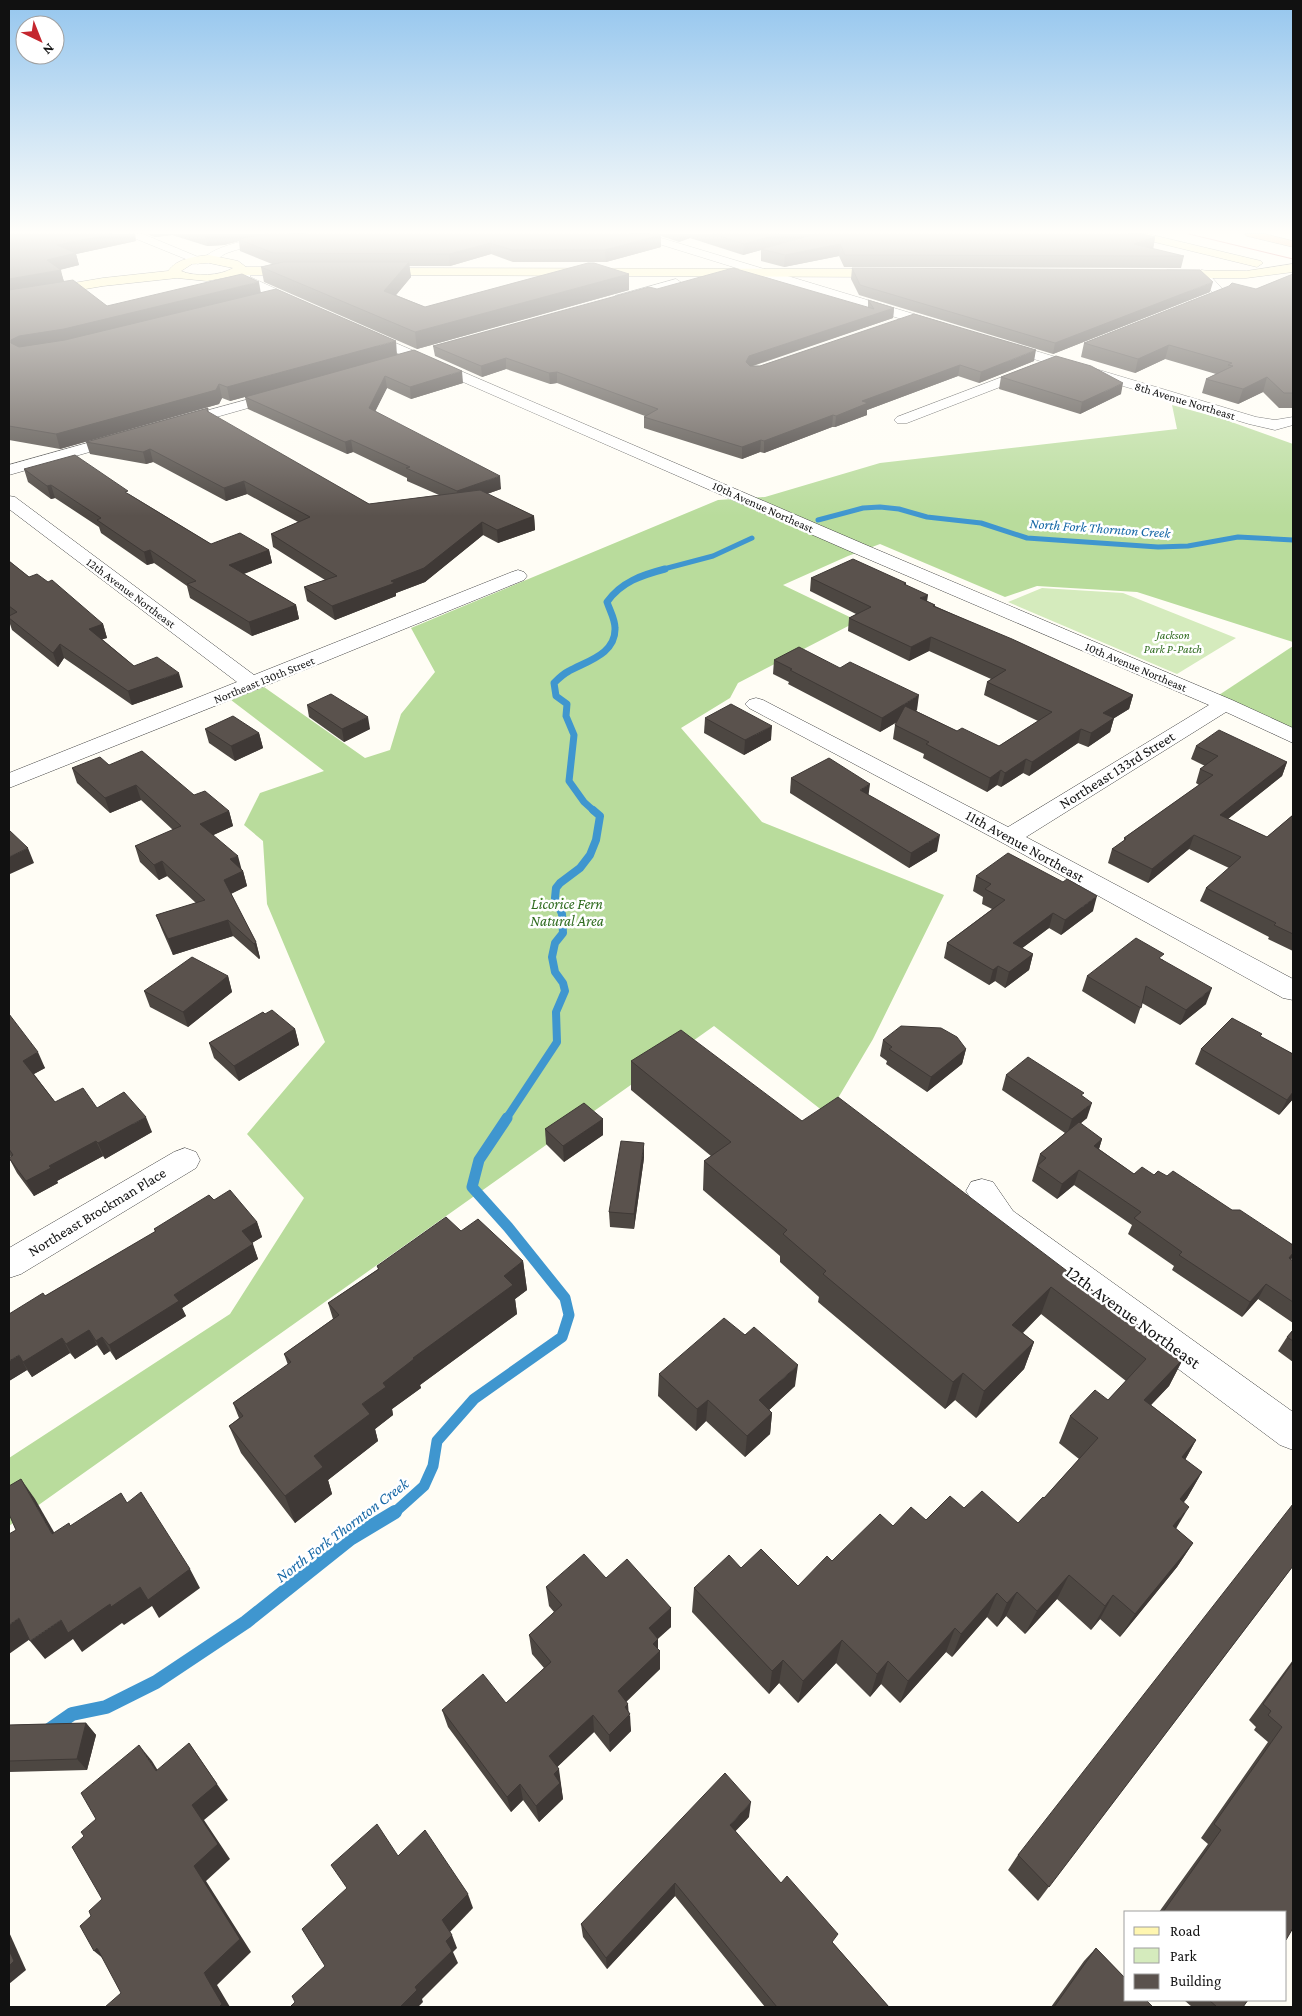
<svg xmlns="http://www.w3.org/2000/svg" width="1302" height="2016" viewBox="0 0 1302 2016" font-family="'Crimson Pro',serif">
  <rect width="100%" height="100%" fill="#fffdf5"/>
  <!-- green -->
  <path fill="#d5ebbd" d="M 1042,588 L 1123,593 L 1236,638 L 1177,674 L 1008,602 Z"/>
  <!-- forest -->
  <g fill="#b9dc9c">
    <path d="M 1172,405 L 1223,419 L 1293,444 L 1293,642 L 1137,592 L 1037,586 L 1005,597 L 880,544 L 848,556 L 783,585 L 858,621 L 738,683 L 730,698 L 681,728 L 762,822 L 944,895 L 873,1039 L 828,1115 L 714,1026 L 9,1526 L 9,1458 L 230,1314 L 304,1198 L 247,1134 L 325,1042 L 267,904 L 263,841 L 244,825 L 260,793 L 324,771 L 231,700 L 264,687 L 365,758 L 390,750 L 401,714 L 435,672 L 411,628 L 718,500 L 765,497 L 880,463 L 1177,429 Z"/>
    <path d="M 1293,646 L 1293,729 L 1219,695 Z"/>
  </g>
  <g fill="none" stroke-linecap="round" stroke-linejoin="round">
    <!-- stream-far4 -->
    <g stroke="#3f96cf" stroke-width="5">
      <path d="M 818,520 L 863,508 L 880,507 L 899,509 L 927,517 L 981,523 L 1027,538 L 1158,547 L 1188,546 L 1238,537 L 1293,540"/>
      <path d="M 660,570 L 713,556 L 752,538"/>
    </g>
    <!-- stream-far3 -->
    <path stroke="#3f96cf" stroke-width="7" d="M 594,811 L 584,802 L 569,781 L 574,735 L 566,716 L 567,704 L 556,696 L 554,683 C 559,678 563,674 569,671 C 587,661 616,654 615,628 C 615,619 610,611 607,602 C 621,582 642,575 665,569"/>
    <!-- stream-far2 -->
    <path stroke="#3f96cf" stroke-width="8" d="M 506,1119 L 557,1042 L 556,1012 L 565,991 L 563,983 L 555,972 L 552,957 L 555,943 L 563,933 L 562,914 L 555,898 L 556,888 L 560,883 L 580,868 L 590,855 L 596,840 L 600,816 L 593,810"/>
    <!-- stream-far1 -->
    <path stroke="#3f96cf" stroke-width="11" d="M 394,1513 L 424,1486 L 433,1466 L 437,1441 L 474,1399 L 562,1337 L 569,1315 L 565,1298 L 508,1227 L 472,1187 L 479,1160 L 507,1118"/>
    <!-- stream -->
    <path stroke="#3f96cf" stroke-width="14" d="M 49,1730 L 72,1714 L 106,1707 L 156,1682 L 246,1622 L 350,1539 L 395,1512"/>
    <defs>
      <g id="minor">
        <path d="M 631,234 L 648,234 L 947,324 L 949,327 L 942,331 L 937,330 L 633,236 Z"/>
        <path d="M 246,267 L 252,271 L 250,277 L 307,303 L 309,306 L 303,310 L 299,309 L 239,282 L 237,279 L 242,268 Z"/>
        <path d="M 1202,270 L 1206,271 L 1227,294 L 1225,297 L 1194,309 L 1186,309 L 1184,306 L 1186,303 L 1213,293 L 1196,274 Z"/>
        <path d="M 676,279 L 682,283 L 680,286 L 619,303 L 613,299 L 615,296 Z"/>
        <path d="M 363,329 L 866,545 L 1232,700 L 1293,728 L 1293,743 L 1226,712 L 1026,837 L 1293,979 L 1293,1000 L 1283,998 L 1001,842 L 749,708 L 745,704 L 749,700 L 756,698 L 763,700 L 1008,827 L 1209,705 L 854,553 L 358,336 L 356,333 Z"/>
        <path d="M 999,340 L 1256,417 L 1275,420 L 1293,417 L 1293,425 L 1275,430 L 1249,424 L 994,347 L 992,344 L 994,341 Z"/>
        <path d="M 1034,365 L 1039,366 L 1041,369 L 1039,372 L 907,423 L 897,423 L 894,420 L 897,417 Z"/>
        <path d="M 282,390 L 287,391 L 289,394 L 287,397 L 174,429 L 169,427 L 166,424 L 169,421 Z"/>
        <path d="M 123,433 L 128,435 L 131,438 L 128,441 L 9,475 L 9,465 Z"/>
        <path d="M 9,496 L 15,497 L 254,675 L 512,572 L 518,570 L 524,572 L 527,576 L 524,580 L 260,688 L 9,788 L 9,773 L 237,682 L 9,509 Z"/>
        <path d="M 185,1148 L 196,1152 L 200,1160 L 196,1168 L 21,1274 L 9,1278 L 9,1248 L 174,1152 Z"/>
        <path d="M 982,1179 L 993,1182 L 1013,1211 L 1293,1412 L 1293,1450 L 1280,1445 L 991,1229 L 966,1191 L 971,1182 Z"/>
      </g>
      <path id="tertiary" d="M 127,234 L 143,234 L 203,259 C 218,241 283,233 306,234 L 300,237 C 278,242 248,245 227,253 C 219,256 213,266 204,260 L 198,264 L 129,236 Z"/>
      <g id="secondary">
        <path d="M 1129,234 L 1148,234 L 1261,261 L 1263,263 L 1257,267 L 1130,236 Z"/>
        <path d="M 209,255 L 238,261 L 246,267 L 299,267 L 305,271 L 299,275 L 239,275 L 207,281 L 177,278 L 103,286 L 9,302 L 9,294 L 103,278 L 168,271 C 178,258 193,257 209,255 ZM 209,263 L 233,268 C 220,276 195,277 181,271 L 192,264 Z"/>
        <path d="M 1293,264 L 1293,272 L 1246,278 L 1167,278 L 1161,274 L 1167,270 L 1246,271 Z"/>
        <path d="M 372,268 L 889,269 L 895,273 L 889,277 L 368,275 L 366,272 L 368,269 Z"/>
      </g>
      <path id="motorway" d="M 1245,234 L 1265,234 L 1293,241 L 1293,247 L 1247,236 Z"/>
    </defs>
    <!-- minor casing -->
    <use href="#minor" stroke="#444" stroke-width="1"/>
    <!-- tertiary casing -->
    <use href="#tertiary" stroke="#444" stroke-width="1"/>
    <!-- secondary casing -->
    <use href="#secondary" stroke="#333" stroke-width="1"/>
    <!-- motorway casing -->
    <use href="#motorway" stroke="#222" stroke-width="1"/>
    <!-- minor -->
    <use href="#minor" fill="#fff" fill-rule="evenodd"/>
    <!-- tertiary -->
    <use href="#tertiary" fill="#fff" fill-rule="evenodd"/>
    <!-- secondary -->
    <use href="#secondary" fill="#fff6b0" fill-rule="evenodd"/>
    <!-- motorway -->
    <use href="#motorway" fill="#f5a25d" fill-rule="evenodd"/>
    <!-- tram -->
    <path stroke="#c4262e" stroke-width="1" d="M 1189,234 L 1293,259"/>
  </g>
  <!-- wall -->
  <g fill="#4d4742">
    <path d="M 9,234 L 136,241 L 76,254 L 79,265 L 60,270 L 64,281 L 107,306 L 261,293 L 397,355 L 414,350 L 463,383 L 411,399 L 387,388 L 375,411 L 501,489 L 487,494 L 534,516 L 535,530 L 498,543 L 483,535 L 425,582 L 396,593 L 396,596 L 335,620 L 307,601 L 304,587 L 325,580 L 273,547 L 271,534 L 298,522 L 247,494 L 226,501 L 153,462 L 146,464 L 90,454 L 86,442 L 208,408 L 209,413 L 369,504 L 439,495 L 407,481 L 407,478 L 353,452 L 347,454 L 248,409 L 245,397 L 230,401 L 222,398 L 219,404 L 60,449 L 9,440 Z"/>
    <path d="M 147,234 L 1142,234 L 1155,237 L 1153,249 L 1184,256 L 1181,268 L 844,267 L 839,256 L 784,267 L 761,261 L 761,250 L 743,255 L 690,238 L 679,242 L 661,236 L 661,247 L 606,262 L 513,262 L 491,254 L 450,266 L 409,266 L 411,277 L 396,295 L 425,307 L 629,274 L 629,290 L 417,349 L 264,282 L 261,267 L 272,264 L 240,251 L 239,241 L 224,245 L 207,246 L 172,235 L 155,237 Z"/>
    <path d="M 852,268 L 1210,292 L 1053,354 L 859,295 L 851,279 Z"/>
    <path d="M 1293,274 L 1293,408 L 1279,408 L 1263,392 L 1238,404 L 1202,393 L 1206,379 L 1216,374 L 1165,359 L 1135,373 L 1081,357 L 1084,343 L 1256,289 Z"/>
    <path d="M 657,289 L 868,308 L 868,300 L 894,308 L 893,318 L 753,366 L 1034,361 L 979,383 L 958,376 L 867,410 L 867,415 L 835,427 L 832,427 L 764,453 L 760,452 L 742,459 L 644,428 L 644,417 L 645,416 L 557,383 L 550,384 L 506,369 L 482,377 L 435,356 L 433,346 Z"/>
    <path d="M 1001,377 L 1121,394 L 1080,414 L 999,389 Z"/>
    <path d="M 24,469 L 129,494 L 211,544 L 269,550 L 272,563 L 244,574 L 296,605 L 299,619 L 252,636 L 190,598 L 187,586 L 154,563 L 147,565 L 101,533 L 99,527 L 55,498 L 51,499 L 28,482 Z"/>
    <path d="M 9,561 L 29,577 L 103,624 L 107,638 L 102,639 L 134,666 L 183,687 L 132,705 L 64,658 L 58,667 L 12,630 L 9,621 Z"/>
    <path d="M 811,578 L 906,583 L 906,585 L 927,601 L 935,605 L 935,606 L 1133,695 L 1129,709 L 1114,718 L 1110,732 L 1088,747 L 1078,743 L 1029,776 L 1023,773 L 1001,787 L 997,785 L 987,792 L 923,758 L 924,754 L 893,739 L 895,725 L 897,722 L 880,732 L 788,684 L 789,682 L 773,674 L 774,660 L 917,710 L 916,711 L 957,731 L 999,746 L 1038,721 L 984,695 L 987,682 L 991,679 L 929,651 L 909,661 L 848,631 L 849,618 L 856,614 L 810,591 Z"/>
    <path d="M 307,705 L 370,729 L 344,742 L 309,717 Z"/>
    <path d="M 705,718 L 771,740 L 744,755 L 704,733 Z"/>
    <path d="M 205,729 L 259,733 L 263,748 L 235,761 L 209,743 Z"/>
    <path d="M 1196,746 L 1287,762 L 1282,776 L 1228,819 L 1267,837 L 1293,815 L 1293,951 L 1268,939 L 1269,937 L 1200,901 L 1206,888 L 1229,868 L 1189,849 L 1148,883 L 1108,863 L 1112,849 L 1124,841 L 1124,838 L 1199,785 L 1196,783 L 1200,769 L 1205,766 L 1191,759 Z"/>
    <path d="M 109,765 L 194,795 L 229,811 L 233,826 L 213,835 L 243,871 L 247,886 L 231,894 L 256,942 L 260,958 L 259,959 L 233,936 L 173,955 L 162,930 L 156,915 L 196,903 L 167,876 L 159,880 L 140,862 L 135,846 L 173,830 L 141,800 L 110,813 L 77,783 L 72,768 Z"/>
    <path d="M 791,778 L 869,795 L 937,851 L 909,868 L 790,793 Z"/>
    <path d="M 976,876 L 1093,911 L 1061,935 L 1049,928 L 1022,948 L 1033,954 L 1029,970 L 1005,988 L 995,981 L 989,985 L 944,958 L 947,943 L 992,909 L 982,904 L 983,897 L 973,891 Z"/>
    <path d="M 1162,959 L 1206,1004 L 1180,1025 L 1142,1003 L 1135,1024 L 1082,991 L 1087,976 Z"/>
    <path d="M 228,976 L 232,992 L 188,1027 L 150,1007 L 144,991 Z"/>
    <path d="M 9,1014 L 45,1068 L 34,1074 L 55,1102 L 97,1108 L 152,1132 L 105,1159 L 103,1156 L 57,1181 L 58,1183 L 34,1196 L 17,1173 L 9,1158 L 11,1157 L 9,1154 Z"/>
    <path d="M 265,1014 L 295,1029 L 299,1045 L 239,1081 L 214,1058 L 209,1043 Z"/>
    <path d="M 1261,1037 L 1293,1054 L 1293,1099 L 1279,1115 L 1195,1064 L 1201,1049 Z"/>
    <path d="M 883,1040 L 966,1049 L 962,1064 L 927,1092 L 886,1064 L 887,1061 L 880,1056 Z"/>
    <path d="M 631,1061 L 802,1121 L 1183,1359 L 1169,1386 L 1151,1405 L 1196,1440 L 1185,1460 L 1202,1472 L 1187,1498 L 1184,1502 L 1176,1529 L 1193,1543 L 1177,1567 L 1120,1637 L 1100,1619 L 1091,1630 L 1057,1599 L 1025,1634 L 1006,1616 L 997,1627 L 987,1617 L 952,1657 L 946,1652 L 900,1703 L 881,1684 L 870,1697 L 836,1663 L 798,1703 L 779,1683 L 769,1694 L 692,1612 L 694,1588 L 741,1568 L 798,1586 L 832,1561 L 893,1526 L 926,1520 L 964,1508 L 1018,1523 L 1044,1498 L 1079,1459 L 1059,1443 L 1070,1416 L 1108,1400 L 1126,1381 L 1041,1314 L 1023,1333 L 1034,1342 L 1024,1369 L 976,1418 L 955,1400 L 945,1409 L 818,1302 L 819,1297 L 780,1262 L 780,1256 L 703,1190 L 704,1161 L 711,1156 L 631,1090 Z"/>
    <path d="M 1006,1075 L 1083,1096 L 1087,1118 L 1080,1124 L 1102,1139 L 1099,1149 L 1134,1174 L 1167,1176 L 1232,1210 L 1293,1245 L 1293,1256 L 1291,1260 L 1293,1261 L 1293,1323 L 1258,1299 L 1242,1317 L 1172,1270 L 1174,1266 L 1128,1234 L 1132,1225 L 1074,1185 L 1057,1199 L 1032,1181 L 1040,1154 L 1065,1133 L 1002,1090 Z"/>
    <path d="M 603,1119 L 603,1135 L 564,1162 L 546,1144 L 545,1129 Z"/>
    <path d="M 644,1158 L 634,1229 L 610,1227 L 609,1212 Z"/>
    <path d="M 214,1200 L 257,1222 L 262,1237 L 252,1243 L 258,1259 L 182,1308 L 186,1316 L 116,1360 L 110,1351 L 104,1355 L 97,1345 L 75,1359 L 70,1353 L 32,1377 L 27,1370 L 9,1381 L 45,1296 L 155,1232 L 154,1229 Z"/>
    <path d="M 461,1231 L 523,1261 L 527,1290 L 515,1299 L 517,1314 L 420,1385 L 421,1388 L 392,1409 L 393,1415 L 375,1429 L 378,1441 L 328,1480 L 332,1494 L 295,1523 L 241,1453 L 229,1426 L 239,1418 L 233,1403 L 288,1365 L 284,1354 L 333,1319 L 328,1303 L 378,1269 L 377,1266 Z"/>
    <path d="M 1293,1330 L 1293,1362 L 1278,1351 L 1287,1337 Z"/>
    <path d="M 659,1374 L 795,1386 L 769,1410 L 772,1413 L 770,1434 L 745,1457 L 706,1421 L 696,1431 L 658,1396 Z"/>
    <path d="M 1293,1566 L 1038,1901 L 1008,1870 L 1018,1855 Z"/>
    <path d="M 606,1578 L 671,1608 L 671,1627 L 658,1638 L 658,1649 L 660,1651 L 660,1669 L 626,1701 L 631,1731 L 610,1752 L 594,1732 L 557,1767 L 561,1786 L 563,1799 L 539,1822 L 523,1800 L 511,1812 L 448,1727 L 442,1710 L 506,1703 L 544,1668 L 532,1654 L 529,1635 L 554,1612 L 549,1606 L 546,1587 Z"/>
    <path d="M 1293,1660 L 1293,1928 L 1286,1912 L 1159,1912 L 1208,1844 L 1201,1838 L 1268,1742 L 1254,1730 L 1256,1727 L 1249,1720 Z"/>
    <path d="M 86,1723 L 96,1735 L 87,1770 L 9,1772 L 9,1725 Z"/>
    <path d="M 749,1817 L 735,1831 L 889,2007 L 765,2007 L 675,1896 L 607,1969 L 583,1937 L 581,1924 Z"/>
    <path d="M 1096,1948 L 1153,2007 L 1051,2007 L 1084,1961 Z"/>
    <path d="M 1184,2000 L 1248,2000 L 1243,2007 L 1192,2007 Z"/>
  </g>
  <!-- shaded-wall -->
  <g fill="#3f3936">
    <path d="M 112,234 L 135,234 L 136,241 L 76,254 L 79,265 L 50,272 L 47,260 L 57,245 Z"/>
    <path d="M 154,234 L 172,234 L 172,235 L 155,237 Z"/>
    <path d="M 212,234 L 267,234 L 238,239 L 239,241 L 224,245 L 207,246 L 205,235 Z"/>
    <path d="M 680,234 L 690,234 L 690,238 L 679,242 Z"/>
    <path d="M 779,234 L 820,234 L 761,249 L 761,250 L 743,255 L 744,244 Z"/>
    <path d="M 661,235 L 661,247 L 606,262 L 605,250 Z"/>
    <path d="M 1155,237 L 1153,249 L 1132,256 L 1134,244 Z"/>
    <path d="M 490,243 L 491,254 L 450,266 L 449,254 Z"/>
    <path d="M 840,244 L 839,256 L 784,267 L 785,255 Z"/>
    <path d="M 409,262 L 411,277 L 386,307 L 384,291 Z"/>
    <path d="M 61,270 L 64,283 L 9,292 L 9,279 Z"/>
    <path d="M 629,274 L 629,290 L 417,349 L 415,332 Z"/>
    <path d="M 259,282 L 261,294 L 15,353 L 11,343 L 11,340 L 19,336 Z"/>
    <path d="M 1213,282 L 1210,292 L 1053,354 L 1055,343 Z"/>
    <path d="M 894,308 L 893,318 L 748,367 L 746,362 L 749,356 Z"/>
    <path d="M 396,341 L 397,355 L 230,401 L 227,387 Z"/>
    <path d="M 1169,345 L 1165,359 L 1135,373 L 1138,359 Z"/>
    <path d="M 1036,350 L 1034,361 L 979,383 L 981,372 Z"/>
    <path d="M 506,358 L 506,369 L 482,377 L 481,366 Z"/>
    <path d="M 960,365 L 958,376 L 867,410 L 867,415 L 835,427 L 836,416 L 862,401 Z"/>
    <path d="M 462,371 L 463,383 L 411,399 L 410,387 Z"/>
    <path d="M 557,372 L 557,383 L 550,384 L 549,373 Z"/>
    <path d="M 385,376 L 387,388 L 371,420 L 369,408 Z"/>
    <path d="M 1267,377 L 1263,392 L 1238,404 L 1243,389 Z"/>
    <path d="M 1123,383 L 1121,394 L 1080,414 L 1082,402 Z"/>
    <path d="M 219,384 L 222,398 L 219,404 L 60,449 L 56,434 Z"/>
    <path d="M 833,415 L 832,427 L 764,453 L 764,441 Z"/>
    <path d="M 351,440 L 353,452 L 347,454 L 345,442 Z"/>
    <path d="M 761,440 L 760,452 L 742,459 L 742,447 Z"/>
    <path d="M 150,449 L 153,462 L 146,464 L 143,452 Z"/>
    <path d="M 500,476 L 501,489 L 458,504 L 457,491 Z"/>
    <path d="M 244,481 L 247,494 L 226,501 L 224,488 Z"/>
    <path d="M 51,485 L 55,498 L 51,499 L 47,486 Z"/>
    <path d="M 534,516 L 535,530 L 498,543 L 497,530 Z"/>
    <path d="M 482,522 L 483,535 L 425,582 L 396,593 L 396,596 L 335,620 L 332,606 L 391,581 Z"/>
    <path d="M 150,550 L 154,563 L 147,565 L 144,552 Z"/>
    <path d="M 269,550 L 272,563 L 232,578 L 229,565 Z"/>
    <path d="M 928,595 L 926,608 L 920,598 Z"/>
    <path d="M 296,605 L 299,619 L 252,636 L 249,622 Z"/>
    <path d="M 103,624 L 107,638 L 93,642 L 89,629 Z"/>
    <path d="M 931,637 L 929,651 L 909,661 L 911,647 Z"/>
    <path d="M 60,644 L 64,658 L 58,667 L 53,653 Z"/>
    <path d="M 179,673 L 183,687 L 132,705 L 128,691 Z"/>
    <path d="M 919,695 L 917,710 L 880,732 L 882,718 Z"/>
    <path d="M 1133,695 L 1129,709 L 1100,727 L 1103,713 Z"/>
    <path d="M 368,717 L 370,729 L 344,742 L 342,729 Z"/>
    <path d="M 1114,718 L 1110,732 L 1088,747 L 1091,733 Z"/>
    <path d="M 772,726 L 771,740 L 744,755 L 745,740 Z"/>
    <path d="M 1081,729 L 1078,743 L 1029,776 L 1032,762 Z"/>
    <path d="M 259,733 L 263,748 L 235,761 L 231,746 Z"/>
    <path d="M 1026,759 L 1023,773 L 1001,787 L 1005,773 Z"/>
    <path d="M 1287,762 L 1282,776 L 1215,829 L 1220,815 Z"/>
    <path d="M 1001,770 L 997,785 L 987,792 L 990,778 Z"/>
    <path d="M 870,784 L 868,799 L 860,790 Z"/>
    <path d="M 136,785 L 141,800 L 110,813 L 105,798 Z"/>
    <path d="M 229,811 L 233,826 L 205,839 L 200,824 Z"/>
    <path d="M 940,835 L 937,851 L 909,868 L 911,853 Z"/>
    <path d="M 1194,835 L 1189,849 L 1148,883 L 1152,869 Z"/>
    <path d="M 28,848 L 34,863 L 10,874 L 9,871 L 9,857 Z"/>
    <path d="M 238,856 L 242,871 L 230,859 Z"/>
    <path d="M 162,861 L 167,876 L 159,880 L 154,865 Z"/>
    <path d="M 243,871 L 247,886 L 228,895 L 224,880 Z"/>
    <path d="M 1097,896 L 1093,911 L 1061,935 L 1065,920 Z"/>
    <path d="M 1053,913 L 1049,928 L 1009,958 L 1013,943 Z"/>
    <path d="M 228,920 L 233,936 L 173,955 L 168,939 Z"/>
    <path d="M 256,942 L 260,958 L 259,959 L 254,944 Z"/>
    <path d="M 1033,954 L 1029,970 L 1005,988 L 1009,972 Z"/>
    <path d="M 998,966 L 995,981 L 989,985 L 993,970 Z"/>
    <path d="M 228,976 L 232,992 L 188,1027 L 183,1012 Z"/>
    <path d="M 1212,988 L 1206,1004 L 1180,1025 L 1186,1010 Z"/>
    <path d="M 295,1029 L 299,1045 L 239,1081 L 234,1066 Z"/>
    <path d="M 966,1049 L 962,1064 L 927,1092 L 931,1077 Z"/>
    <path d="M 38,1052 L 45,1068 L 30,1076 L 23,1061 Z"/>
    <path d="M 1293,1092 L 1293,1099 L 1279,1115 L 1287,1100 Z"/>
    <path d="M 1092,1103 L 1087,1118 L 1067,1134 L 1072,1119 Z"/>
    <path d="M 146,1117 L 152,1132 L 105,1159 L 98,1143 Z"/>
    <path d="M 603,1119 L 603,1135 L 564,1162 L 563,1146 Z"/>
    <path d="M 1102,1139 L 1097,1155 L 1094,1146 Z"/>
    <path d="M 96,1141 L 103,1156 L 57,1181 L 58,1183 L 34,1196 L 26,1181 L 49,1166 Z"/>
    <path d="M 644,1143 L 644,1158 L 634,1229 L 634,1214 Z"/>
    <path d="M 1079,1170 L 1074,1185 L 1057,1199 L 1062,1184 Z"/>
    <path d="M 257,1222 L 262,1237 L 247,1246 L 242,1231 Z"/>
    <path d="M 253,1244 L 258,1259 L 182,1308 L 186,1316 L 116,1360 L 109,1345 L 174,1295 Z"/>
    <path d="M 1293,1253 L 1293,1256 L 1289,1263 L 1289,1258 Z"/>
    <path d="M 523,1261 L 527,1290 L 515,1299 L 517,1314 L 420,1385 L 421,1388 L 392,1409 L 393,1415 L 375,1429 L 378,1441 L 328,1480 L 332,1494 L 295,1523 L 285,1496 L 314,1456 L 383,1383 L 413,1358 L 504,1276 Z"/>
    <path d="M 1266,1284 L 1258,1299 L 1242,1317 L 1250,1302 Z"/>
    <path d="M 1051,1287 L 1041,1314 L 1003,1352 L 1012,1325 Z"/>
    <path d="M 89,1330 L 97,1345 L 75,1359 L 66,1344 Z"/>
    <path d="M 102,1337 L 110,1351 L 104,1355 L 96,1341 Z"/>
    <path d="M 62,1338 L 70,1353 L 32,1377 L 23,1362 Z"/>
    <path d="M 1034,1342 L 1024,1369 L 976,1418 L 984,1391 Z"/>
    <path d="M 19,1355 L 27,1370 L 9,1381 L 9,1361 Z"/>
    <path d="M 1183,1359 L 1169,1386 L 1130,1427 L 1144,1400 Z"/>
    <path d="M 798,1365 L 795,1386 L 756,1422 L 759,1400 Z"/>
    <path d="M 963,1373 L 955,1400 L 945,1409 L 953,1382 Z"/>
    <path d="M 708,1400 L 706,1421 L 696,1431 L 697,1409 Z"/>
    <path d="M 772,1413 L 770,1434 L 745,1457 L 747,1436 Z"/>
    <path d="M 1196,1440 L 1181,1467 L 1182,1457 Z"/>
    <path d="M 1202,1472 L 1187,1498 L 1165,1525 L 1180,1499 Z"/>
    <path d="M 21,1479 L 35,1499 L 66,1553 L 52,1534 Z"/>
    <path d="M 1189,1507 L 1174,1532 L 1173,1526 Z"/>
    <path d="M 1193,1543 L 1177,1567 L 1120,1637 L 1135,1614 Z"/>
    <path d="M 190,1569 L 200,1588 L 159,1618 L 152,1606 L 124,1625 L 122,1623 L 82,1652 L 73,1639 L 45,1659 L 30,1641 L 61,1620 L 110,1604 L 140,1587 Z"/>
    <path d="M 1069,1575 L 1057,1599 L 1025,1634 L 1037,1611 Z"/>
    <path d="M 1017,1592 L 1006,1616 L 997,1627 L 1007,1603 Z"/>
    <path d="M 997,1593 L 987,1617 L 952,1657 L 961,1634 Z"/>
    <path d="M 1113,1595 L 1100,1619 L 1091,1630 L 1105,1606 Z"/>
    <path d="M 671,1608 L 671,1627 L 649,1647 L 649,1628 Z"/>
    <path d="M 19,1618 L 33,1637 L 9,1654 L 9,1625 Z"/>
    <path d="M 955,1628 L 946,1652 L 900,1703 L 908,1681 Z"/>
    <path d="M 658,1639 L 658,1652 L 660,1651 L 660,1669 L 619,1709 L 618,1691 L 653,1644 Z"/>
    <path d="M 842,1640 L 836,1663 L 798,1703 L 803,1681 Z"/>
    <path d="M 783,1660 L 779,1683 L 769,1694 L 772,1671 Z"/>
    <path d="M 888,1661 L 881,1684 L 870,1697 L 877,1674 Z"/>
    <path d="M 628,1704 L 629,1716 L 630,1714 L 631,1731 L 610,1752 L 609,1735 L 625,1707 Z"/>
    <path d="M 593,1715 L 594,1732 L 551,1773 L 549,1756 Z"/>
    <path d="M 86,1723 L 96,1735 L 87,1770 L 77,1759 Z"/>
    <path d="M 189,1743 L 228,1800 L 204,1820 L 230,1859 L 206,1881 L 251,1952 L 217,1985 L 230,2007 L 219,2007 L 204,1973 L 194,1866 L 192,1805 Z"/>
    <path d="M 139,1745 L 152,1761 L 168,1787 L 156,1771 Z"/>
    <path d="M 559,1769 L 563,1799 L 539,1822 L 536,1806 L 554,1774 Z"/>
    <path d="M 520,1784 L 523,1800 L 511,1812 L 507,1797 Z"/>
    <path d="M 751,1802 L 749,1817 L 728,1839 L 730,1825 Z"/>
    <path d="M 675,1883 L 675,1896 L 607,1969 L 606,1958 Z"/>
    <path d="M 468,1894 L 473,1908 L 448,1934 L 442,1920 Z"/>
    <path d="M 9,1932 L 26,1970 L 9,1984 Z"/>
    <path d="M 452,1935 L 457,1948 L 453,1952 L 458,1963 L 422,1999 L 423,2002 L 418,2007 L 400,2007 L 415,1987 L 446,1941 Z"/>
    <path d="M 97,1948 L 110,1964 L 94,1951 Z"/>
  </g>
  <!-- building -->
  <g fill="#5a524d" stroke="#3f3936">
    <path d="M 9,234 L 112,234 L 57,245 L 76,253 L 47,260 L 61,270 L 9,279 Z"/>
    <path d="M 265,234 L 658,234 L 661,235 L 605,250 L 512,250 L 490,243 L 449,254 L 273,253 L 238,239 Z"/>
    <path d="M 713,234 L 779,234 L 744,244 Z"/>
    <path d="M 816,234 L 1142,234 L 1155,237 L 1134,244 L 1184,256 L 845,255 L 840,244 L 785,255 L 761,249 Z"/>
    <path d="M 283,262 L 409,262 L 384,291 L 425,307 L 588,263 L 594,263 L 629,274 L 415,332 L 261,267 Z"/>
    <path d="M 733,268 L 874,309 L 868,300 L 894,308 L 749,356 L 746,362 L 750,366 L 760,366 L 914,314 L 1036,350 L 981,372 L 960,365 L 862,401 L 868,403 L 836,416 L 833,415 L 764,441 L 761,440 L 742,447 L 644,417 L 658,409 L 557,372 L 549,373 L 506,358 L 481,366 L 433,346 L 649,287 L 657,289 Z"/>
    <path d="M 852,268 L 1200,270 L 1213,282 L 1055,343 L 860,285 Z"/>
    <path d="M 242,274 L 259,282 L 64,329 L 19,336 L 11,340 L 11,343 L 19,347 L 65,340 L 276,289 L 396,341 L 227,387 L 219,384 L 216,390 L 56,434 L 9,426 L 9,290 L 73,280 L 107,306 Z"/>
    <path d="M 1293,274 L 1293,393 L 1284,393 L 1267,377 L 1243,389 L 1206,379 L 1233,366 L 1228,365 L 1232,363 L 1169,345 L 1138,359 L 1084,343 L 1229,286 L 1232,283 L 1256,289 Z"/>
    <path d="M 414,350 L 462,371 L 410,387 L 385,376 L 369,408 L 500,476 L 457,491 L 406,468 L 410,467 L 351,440 L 345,442 L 245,397 Z"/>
    <path d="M 1056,356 L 1091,366 L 1123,383 L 1082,402 L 1001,377 Z"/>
    <path d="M 208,408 L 207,411 L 369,504 L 480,490 L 534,516 L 497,530 L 482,522 L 424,568 L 391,581 L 395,583 L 332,606 L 304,587 L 337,576 L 271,534 L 310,517 L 244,481 L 224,488 L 150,449 L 143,452 L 86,442 Z"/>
    <path d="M 75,455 L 128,491 L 125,492 L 211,544 L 240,533 L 269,550 L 229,565 L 296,605 L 249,622 L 187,584 L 196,581 L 150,550 L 144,552 L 97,520 L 101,518 L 51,485 L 47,486 L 24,469 Z"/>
    <path d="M 853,559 L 906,583 L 904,584 L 928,595 L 920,598 L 935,605 L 933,606 L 1012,639 L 1133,695 L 1103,713 L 1114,718 L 1091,733 L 1081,729 L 1032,762 L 1026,759 L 1005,773 L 1001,770 L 990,778 L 926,744 L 929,742 L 895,725 L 905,706 L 957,731 L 962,728 L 999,746 L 1052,712 L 987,682 L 1006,670 L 931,637 L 911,647 L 849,618 L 871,607 L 811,578 Z"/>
    <path d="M 9,561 L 29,577 L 37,574 L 48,582 L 52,580 L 103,624 L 89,629 L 134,666 L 157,657 L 179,673 L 128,691 L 60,644 L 53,653 L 9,618 L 9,616 L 17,612 L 9,606 Z"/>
    <path d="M 799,647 L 840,668 L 850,662 L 919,695 L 882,718 L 790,670 L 792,669 L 774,660 Z"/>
    <path d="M 331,694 L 368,717 L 342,729 L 307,705 Z"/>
    <path d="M 731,704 L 772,726 L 745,740 L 705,718 Z"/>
    <path d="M 233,716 L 259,733 L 231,746 L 205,729 Z"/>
    <path d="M 1219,730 L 1287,762 L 1220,815 L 1267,837 L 1293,815 L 1293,934 L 1274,925 L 1276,923 L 1206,888 L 1241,857 L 1194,835 L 1152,869 L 1112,849 L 1126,839 L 1124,838 L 1213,775 L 1200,769 L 1218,756 L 1196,746 Z"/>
    <path d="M 142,751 L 194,795 L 205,791 L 229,811 L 200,824 L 238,856 L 230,859 L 243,871 L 224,880 L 256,942 L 254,944 L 228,920 L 168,939 L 156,915 L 205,900 L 162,861 L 154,865 L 135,846 L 181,826 L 136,785 L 105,798 L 72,768 L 100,757 L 109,765 Z"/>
    <path d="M 829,758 L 870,784 L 860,790 L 940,835 L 911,853 L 791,778 Z"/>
    <path d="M 9,830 L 28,848 L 9,857 Z"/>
    <path d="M 1008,853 L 1063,882 L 1067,879 L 1097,896 L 1065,920 L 1053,913 L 1013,943 L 1033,954 L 1009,972 L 998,966 L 993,970 L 947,943 L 1005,900 L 985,889 L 991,884 L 976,876 Z"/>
    <path d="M 1136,938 L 1164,954 L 1159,958 L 1212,988 L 1186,1010 L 1146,986 L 1141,1008 L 1087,976 Z"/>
    <path d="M 192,957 L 228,976 L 183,1012 L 144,991 Z"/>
    <path d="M 272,1010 L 295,1029 L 234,1066 L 209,1043 L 263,1012 L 265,1014 Z"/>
    <path d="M 9,1014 L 38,1052 L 23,1061 L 55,1102 L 83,1088 L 97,1108 L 124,1092 L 146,1117 L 98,1143 L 96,1141 L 49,1166 L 51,1168 L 26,1181 L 9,1158 L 13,1155 L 9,1149 Z"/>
    <path d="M 1232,1018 L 1262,1034 L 1260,1036 L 1293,1054 L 1293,1092 L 1287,1100 L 1201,1049 Z"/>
    <path d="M 901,1026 L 941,1028 L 957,1037 L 966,1049 L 931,1077 L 889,1049 L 892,1047 L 883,1040 Z"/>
    <path d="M 681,1030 L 802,1121 L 838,1097 L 1183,1359 L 1144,1400 L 1196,1440 L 1182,1457 L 1202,1472 L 1180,1499 L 1189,1507 L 1173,1526 L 1193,1543 L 1135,1614 L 1113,1595 L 1105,1606 L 1069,1575 L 1037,1611 L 1017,1592 L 1007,1603 L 997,1593 L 961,1634 L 955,1628 L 908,1681 L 888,1661 L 877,1674 L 842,1640 L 803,1681 L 783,1660 L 772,1671 L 694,1588 L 729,1555 L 741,1568 L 761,1549 L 798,1586 L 827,1556 L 832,1561 L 880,1514 L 893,1526 L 911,1507 L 926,1520 L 950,1496 L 964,1508 L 982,1491 L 1018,1523 L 1043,1497 L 1044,1498 L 1098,1438 L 1070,1416 L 1095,1390 L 1108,1400 L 1146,1359 L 1051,1287 L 1012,1325 L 1034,1342 L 984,1391 L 963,1373 L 953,1382 L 823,1274 L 826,1271 L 783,1234 L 787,1230 L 704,1161 L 731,1142 L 631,1061 Z"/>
    <path d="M 1028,1057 L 1084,1093 L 1081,1095 L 1092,1103 L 1072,1119 L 1006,1075 Z"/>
    <path d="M 584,1103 L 603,1119 L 563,1146 L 545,1129 Z"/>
    <path d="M 1079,1122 L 1102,1139 L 1094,1146 L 1134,1174 L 1142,1167 L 1154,1175 L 1158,1171 L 1167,1176 L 1173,1171 L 1232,1210 L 1240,1210 L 1293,1245 L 1293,1253 L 1289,1258 L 1293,1261 L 1293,1302 L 1266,1284 L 1250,1302 L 1179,1255 L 1182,1252 L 1134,1218 L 1141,1212 L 1079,1170 L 1062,1184 L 1037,1166 L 1046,1158 L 1040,1154 Z"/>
    <path d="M 621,1141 L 644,1143 L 634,1214 L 609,1212 Z"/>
    <path d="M 230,1190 L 257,1222 L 242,1231 L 253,1244 L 174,1295 L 179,1301 L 109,1345 L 102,1337 L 96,1341 L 89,1330 L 66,1344 L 62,1338 L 23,1362 L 19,1355 L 9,1361 L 9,1314 L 43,1293 L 45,1296 L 156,1231 L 154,1229 L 209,1195 L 214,1200 Z"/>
    <path d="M 446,1217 L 461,1231 L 478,1219 L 523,1261 L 504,1276 L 513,1285 L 413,1358 L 414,1359 L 383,1383 L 386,1387 L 362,1404 L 370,1414 L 314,1456 L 323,1467 L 285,1496 L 229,1426 L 243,1416 L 233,1403 L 291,1362 L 284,1354 L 339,1315 L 328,1303 L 379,1269 L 377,1266 Z"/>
    <path d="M 724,1318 L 745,1335 L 754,1327 L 798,1365 L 759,1400 L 772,1413 L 747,1436 L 708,1400 L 697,1409 L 659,1374 Z"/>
    <path d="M 1293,1330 L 1293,1341 L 1287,1337 Z"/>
    <path d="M 21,1479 L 52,1534 L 69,1523 L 70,1526 L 121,1493 L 127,1503 L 141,1492 L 190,1569 L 148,1600 L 140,1587 L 111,1607 L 110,1604 L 68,1633 L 61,1620 L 30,1641 L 19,1618 L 9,1625 L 9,1534 L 16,1530 L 9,1514 L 9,1486 Z"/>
    <path d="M 1293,1504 L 1293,1566 L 1049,1887 L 1018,1855 Z"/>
    <path d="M 584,1554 L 606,1578 L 627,1559 L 671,1608 L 649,1628 L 658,1639 L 653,1644 L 660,1651 L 618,1691 L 628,1704 L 625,1707 L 630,1714 L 609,1735 L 593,1715 L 549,1756 L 559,1769 L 554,1774 L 560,1783 L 536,1806 L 520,1784 L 507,1797 L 442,1710 L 483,1674 L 506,1703 L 551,1662 L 529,1635 L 562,1605 L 546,1587 Z"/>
    <path d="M 1293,1662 L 1293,1928 L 1286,1940 L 1286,1912 L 1163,1912 L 1221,1830 L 1214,1824 L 1282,1727 L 1268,1715 L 1271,1711 L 1263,1704 Z"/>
    <path d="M 86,1723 L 77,1759 L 9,1761 L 9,1725 Z"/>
    <path d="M 189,1743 L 217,1784 L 192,1805 L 218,1844 L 194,1866 L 240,1939 L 204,1973 L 222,2004 L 219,2007 L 105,2007 L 121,1993 L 97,1948 L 94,1951 L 80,1926 L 91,1916 L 89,1911 L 102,1899 L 72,1847 L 84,1836 L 81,1832 L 96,1819 L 81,1793 L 139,1745 L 156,1771 Z"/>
    <path d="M 725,1773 L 751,1802 L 730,1825 L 781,1883 L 787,1876 L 838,1934 L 832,1942 L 889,2007 L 777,2007 L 675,1883 L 606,1958 L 581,1924 Z"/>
    <path d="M 377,1824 L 398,1856 L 425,1830 L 468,1894 L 442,1920 L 452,1935 L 446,1941 L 452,1951 L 415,1987 L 417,1990 L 400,2007 L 290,2007 L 295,2002 L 292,1996 L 325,1966 L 302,1929 L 347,1888 L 331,1865 Z"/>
    <path d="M 1096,1948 L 1126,1979 L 1126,2000 L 1146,2000 L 1153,2007 L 1054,2007 Z"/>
    <path d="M 9,1950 L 14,1961 L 9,1966 Z"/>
    <path d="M 1209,2000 L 1248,2000 L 1243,2007 L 1217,2007 Z"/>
  </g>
  <!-- sky -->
  <linearGradient id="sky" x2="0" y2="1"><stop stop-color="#95c6ee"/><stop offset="0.45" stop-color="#fffefa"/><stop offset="1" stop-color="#fffefa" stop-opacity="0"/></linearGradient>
  <rect width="1302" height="516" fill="url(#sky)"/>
  <g text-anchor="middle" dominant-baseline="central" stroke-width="5" stroke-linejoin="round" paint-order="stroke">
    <!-- far-street labels -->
    <g font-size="12" fill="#111" stroke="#fff">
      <text transform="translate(1185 401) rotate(17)">8th Avenue Northeast</text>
      <text transform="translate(763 507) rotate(24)">10th Avenue Northeast</text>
      <text transform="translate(131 593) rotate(37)">12th Avenue Northeast</text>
      <text transform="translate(1136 667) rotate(23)">10th Avenue Northeast</text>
      <text transform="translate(264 680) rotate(-22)">Northeast 130th Street</text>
    </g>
    <!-- far-park labels -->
    <g font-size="12" font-style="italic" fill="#2f6b1f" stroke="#fff">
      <text x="1173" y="635">Jackson<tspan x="1173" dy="14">Park P-Patch</tspan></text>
    </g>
    <!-- far-water labels -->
    <g font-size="14" font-style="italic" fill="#1768a6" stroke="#fff">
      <text transform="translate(1100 528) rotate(4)">North Fork Thornton Creek</text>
    </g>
    <!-- street labels -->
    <g font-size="15" fill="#111" stroke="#fff">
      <text transform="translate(1117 770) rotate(-32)">Northeast 133rd Street</text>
      <text transform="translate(1025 846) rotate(29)">11th Avenue Northeast</text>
      <text transform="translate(97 1212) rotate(-31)">Northeast Brockman Place</text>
    </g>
    <!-- park labels -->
    <g font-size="15" font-style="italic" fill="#2f6b1f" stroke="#fff">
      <text x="567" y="904">Licorice Fern<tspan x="567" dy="17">Natural Area</tspan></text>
    </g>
    <!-- water labels -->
    <g font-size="16" font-style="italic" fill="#1768a6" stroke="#fff">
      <text transform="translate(342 1530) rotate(-37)">North Fork Thornton Creek</text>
    </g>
    <!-- near-street labels -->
    <g font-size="18" fill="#111" stroke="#fff">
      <text transform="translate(1133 1317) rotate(36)">12th Avenue Northeast</text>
    </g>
  </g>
  <!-- border -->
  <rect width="1302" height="2016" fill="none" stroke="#111111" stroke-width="20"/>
  <!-- legend -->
  <rect x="1124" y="1911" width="162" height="90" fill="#ffffff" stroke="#a0a0a0"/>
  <rect x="1134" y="1927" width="25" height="8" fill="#fff6b0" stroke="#a0a0a0"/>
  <text x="1170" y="1936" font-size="15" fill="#111111">Road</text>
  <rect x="1134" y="1948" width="25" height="15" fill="#d5ebbd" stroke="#a0a0a0"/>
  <text x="1170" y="1961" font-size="15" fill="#111111">Park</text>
  <rect x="1134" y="1974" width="25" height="15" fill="#5a524d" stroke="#a0a0a0"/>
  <text x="1170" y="1986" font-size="15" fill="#111111">Building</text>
  <!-- north arrow -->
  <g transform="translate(40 40) rotate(137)"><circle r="24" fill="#ffffff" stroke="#a0a0a0"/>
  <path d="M0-4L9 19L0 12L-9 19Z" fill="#c4262e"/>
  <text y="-8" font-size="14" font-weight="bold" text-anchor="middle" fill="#111111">N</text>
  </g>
</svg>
